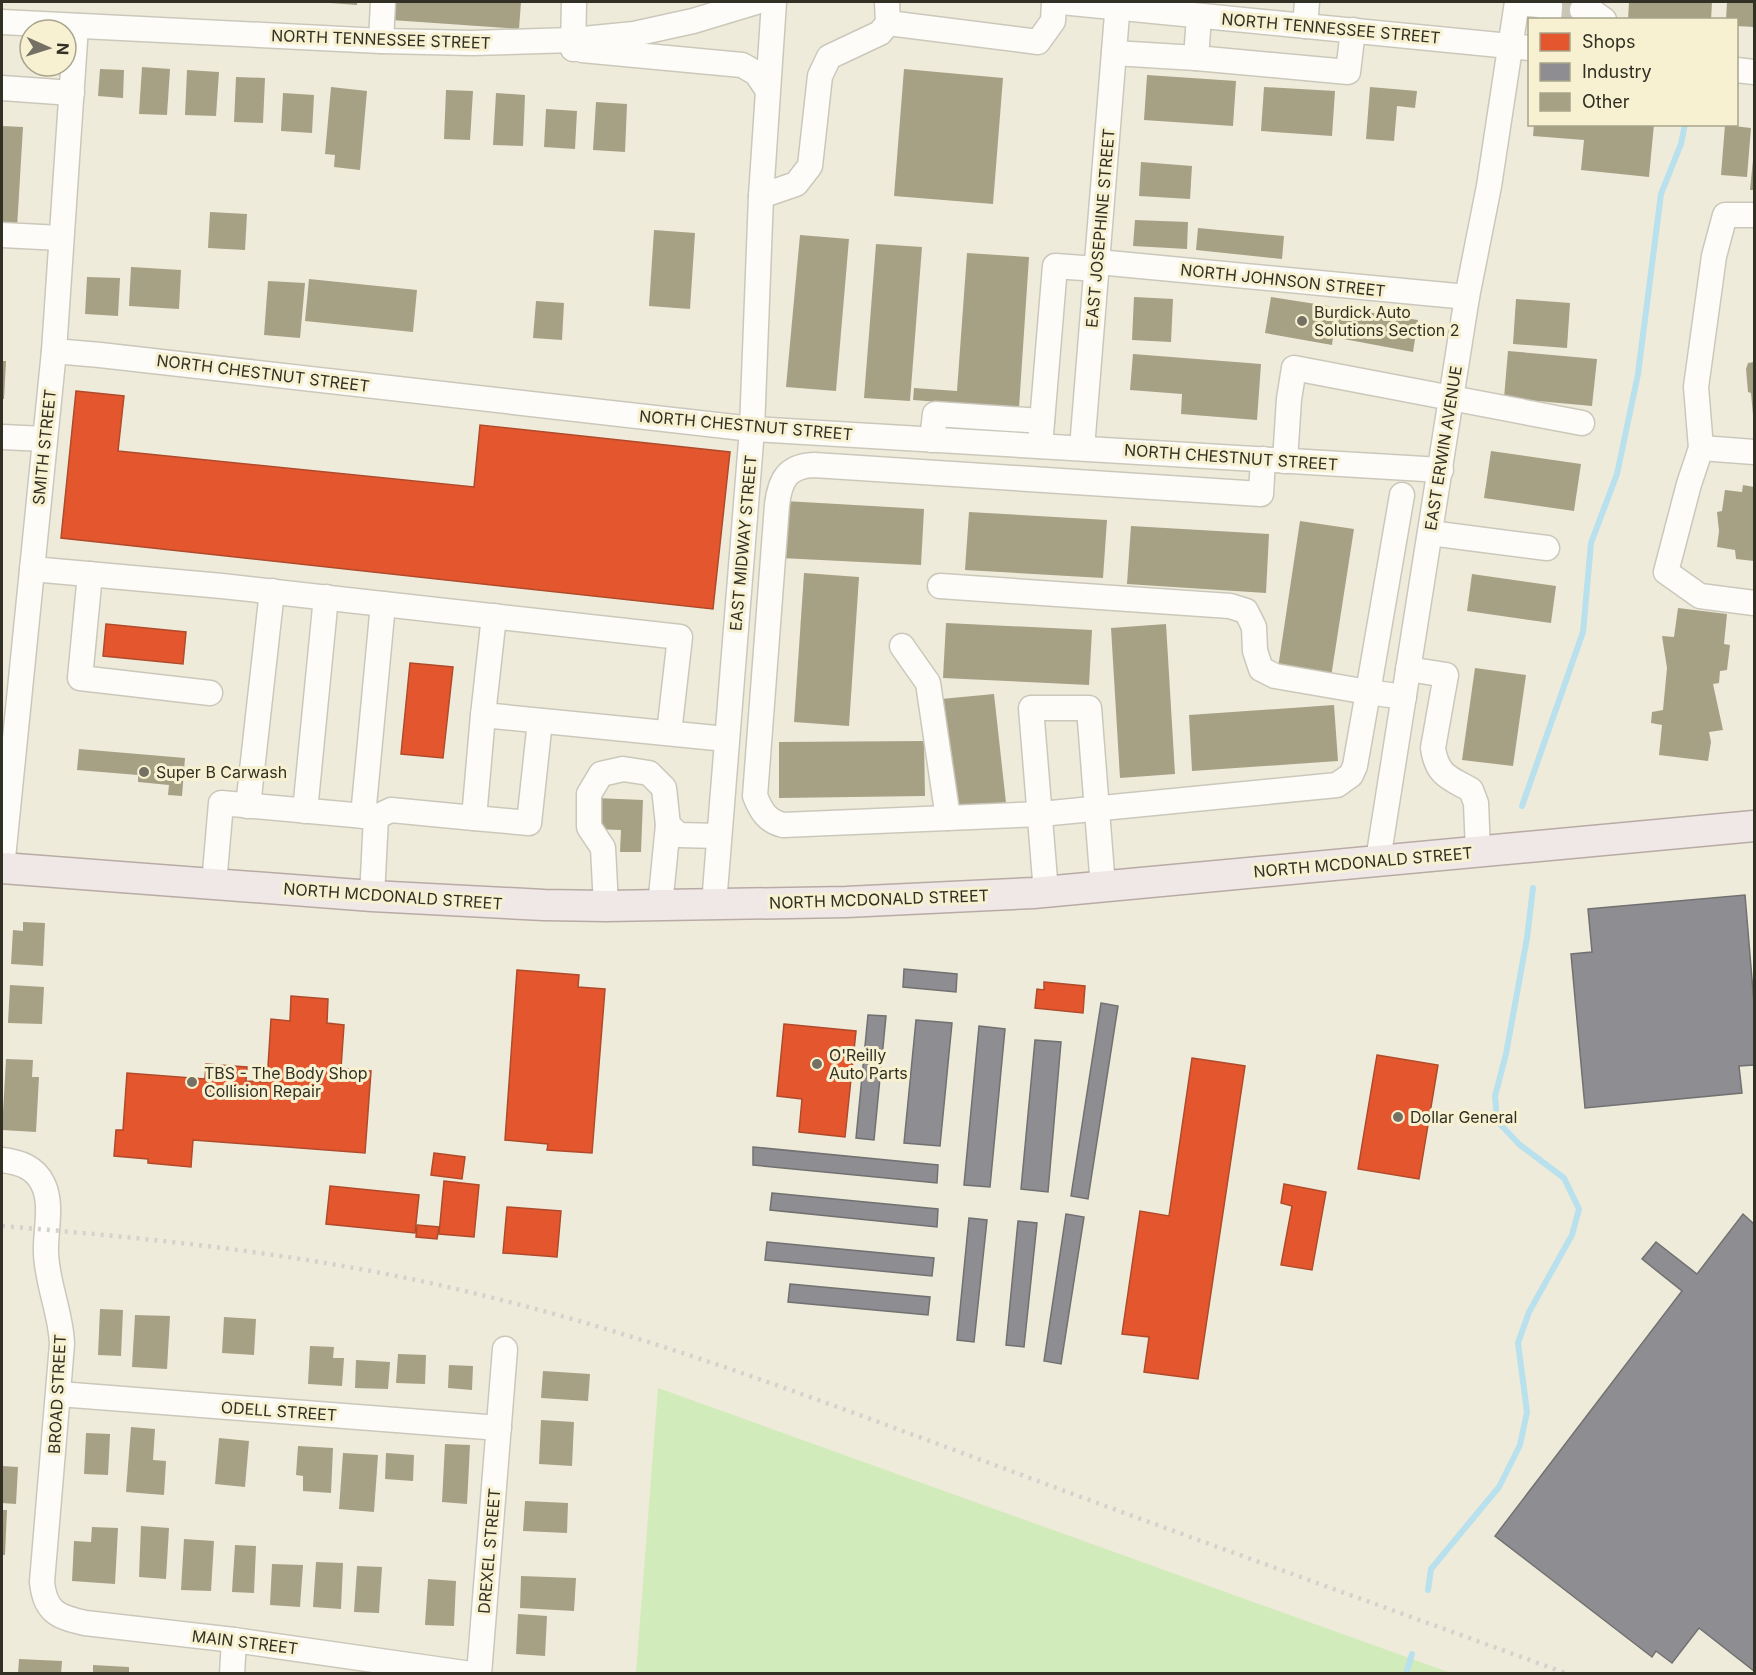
<svg xmlns="http://www.w3.org/2000/svg" width="1756" height="1675" viewBox="0 0 1756 1675" font-family="Inter,sans-serif">
  <rect width="100%" height="100%" fill="#efebda"/>
  <!-- green -->
  <path fill="#d1ebba" d="M 658,1388 L 1451,1673 L 636,1673 Z"/>
  <!-- shops -->
  <g fill="#e4572e" stroke="#af4b2b" stroke-width="1.5">
    <path d="M 76,391 L 124,396 L 118,451 L 474,487 L 480,425 L 730,452 L 713,609 L 61,538 Z"/>
    <path d="M 106,624 L 186,632 L 183,664 L 103,656 Z"/>
    <path d="M 410,663 L 453,667 L 443,758 L 401,754 Z"/>
    <path d="M 517,970 L 579,975 L 578,987 L 605,989 L 592,1153 L 547,1150 L 548,1144 L 505,1140 Z"/>
    <path d="M 1044,982 L 1085,986 L 1083,1013 L 1035,1008 L 1037,989 L 1044,990 Z"/>
    <path d="M 291,996 L 328,999 L 327,1023 L 344,1025 L 341,1068 L 371,1071 L 365,1153 L 193,1140 L 191,1167 L 148,1163 L 148,1159 L 114,1156 L 116,1130 L 123,1130 L 127,1073 L 205,1079 L 206,1064 L 247,1067 L 246,1081 L 267,1082 L 271,1019 L 290,1021 Z"/>
    <path d="M 784,1024 L 856,1031 L 845,1137 L 799,1132 L 802,1099 L 777,1096 Z"/>
    <path d="M 1377,1055 L 1438,1065 L 1419,1179 L 1358,1169 Z"/>
    <path d="M 1192,1058 L 1245,1066 L 1198,1379 L 1144,1372 L 1149,1337 L 1122,1334 L 1140,1211 L 1169,1216 Z"/>
    <path d="M 434,1153 L 465,1157 L 462,1179 L 431,1175 Z"/>
    <path d="M 444,1181 L 479,1185 L 474,1237 L 439,1234 Z"/>
    <path d="M 1284,1184 L 1326,1192 L 1312,1270 L 1281,1265 L 1292,1206 L 1281,1203 Z"/>
    <path d="M 330,1186 L 419,1195 L 415,1233 L 326,1224 Z"/>
    <path d="M 507,1207 L 561,1211 L 557,1257 L 503,1253 Z"/>
    <path d="M 417,1225 L 439,1227 L 437,1239 L 416,1237 Z"/>
  </g>
  <!-- industry -->
  <g fill="#8d8d92" stroke="#727171" stroke-width="1.5">
    <path d="M 1745,895 L 1754,1003 L 1754,1065 L 1739,1066 L 1742,1093 L 1585,1108 L 1571,954 L 1592,952 L 1588,909 Z"/>
    <path d="M 904,969 L 957,974 L 956,992 L 903,987 Z"/>
    <path d="M 1101,1003 L 1118,1006 L 1088,1199 L 1071,1196 Z"/>
    <path d="M 868,1015 L 886,1016 L 874,1140 L 856,1138 Z"/>
    <path d="M 916,1020 L 952,1023 L 940,1146 L 904,1143 Z"/>
    <path d="M 979,1026 L 1005,1029 L 990,1187 L 964,1185 Z"/>
    <path d="M 1035,1040 L 1061,1042 L 1048,1192 L 1021,1189 Z"/>
    <path d="M 753,1147 L 938,1165 L 937,1183 L 753,1165 Z"/>
    <path d="M 772,1193 L 938,1209 L 937,1227 L 770,1210 Z"/>
    <path d="M 1066,1214 L 1084,1217 L 1061,1364 L 1044,1361 Z"/>
    <path d="M 1743,1214 L 1754,1224 L 1754,1671 L 1699,1628 L 1672,1663 L 1656,1651 L 1652,1657 L 1495,1536 L 1682,1291 L 1642,1259 L 1656,1242 L 1697,1274 Z"/>
    <path d="M 969,1218 L 987,1220 L 974,1342 L 957,1340 Z"/>
    <path d="M 1018,1221 L 1037,1223 L 1024,1347 L 1006,1345 Z"/>
    <path d="M 767,1242 L 934,1258 L 932,1276 L 765,1260 Z"/>
    <path d="M 790,1284 L 930,1297 L 928,1315 L 788,1302 Z"/>
  </g>
  <g fill="none" stroke-linecap="round" stroke-linejoin="round">
    <!-- stream -->
    <g stroke="#b8e0ed" stroke-width="6">
      <path d="M 1522,806 L 1583,632 L 1591,543 L 1617,474 L 1638,374 L 1661,194 L 1681,144 L 1685,124"/>
      <path d="M 1428,1590 L 1431,1569 L 1499,1487 L 1520,1445 L 1527,1412 L 1518,1343 L 1529,1312 L 1572,1235 L 1579,1209 L 1564,1178 L 1520,1145 L 1497,1121 L 1495,1096 L 1506,1054 L 1527,938 L 1533,888"/>
      <path d="M 1406,1674 L 1412,1654"/>
    </g>
  </g>
  <!-- building -->
  <g fill="#a6a085">
    <path d="M 330,2 L 357,2 L 357,5 L 330,3 Z"/>
    <path d="M 393,2 L 521,2 L 519,29 L 391,20 Z"/>
    <path d="M 1559,2 L 1582,2 L 1581,20 L 1557,20 Z"/>
    <path d="M 1629,2 L 1712,2 L 1711,20 L 1628,20 Z"/>
    <path d="M 1727,2 L 1754,2 L 1754,27 L 1736,26 L 1736,20 L 1726,20 Z"/>
    <path d="M 142,67 L 170,69 L 167,115 L 139,114 Z"/>
    <path d="M 100,69 L 124,70 L 123,98 L 98,96 Z"/>
    <path d="M 904,69 L 1003,78 L 993,204 L 894,196 Z"/>
    <path d="M 187,70 L 219,72 L 216,116 L 185,115 Z"/>
    <path d="M 1147,75 L 1236,81 L 1233,126 L 1144,120 Z"/>
    <path d="M 236,77 L 265,78 L 263,123 L 234,122 Z"/>
    <path d="M 331,87 L 367,91 L 360,170 L 334,167 L 335,155 L 325,154 Z"/>
    <path d="M 1264,87 L 1335,91 L 1332,136 L 1261,131 Z"/>
    <path d="M 1370,87 L 1417,91 L 1415,108 L 1397,106 L 1394,141 L 1366,139 Z"/>
    <path d="M 446,90 L 473,91 L 470,140 L 444,139 Z"/>
    <path d="M 283,93 L 314,95 L 312,133 L 281,131 Z"/>
    <path d="M 496,93 L 525,95 L 523,146 L 493,145 Z"/>
    <path d="M 596,102 L 627,104 L 625,152 L 593,150 Z"/>
    <path d="M 546,109 L 577,111 L 575,149 L 544,147 Z"/>
    <path d="M 1534,124 L 1654,124 L 1649,177 L 1581,170 L 1584,140 L 1533,136 Z"/>
    <path d="M 1725,125 L 1751,128 L 1747,177 L 1721,175 Z"/>
    <path d="M 2,126 L 23,127 L 17,228 L 2,227 Z"/>
    <path d="M 1753,160 L 1754,160 L 1754,190 L 1750,190 Z"/>
    <path d="M 1141,162 L 1192,166 L 1190,199 L 1139,196 Z"/>
    <path d="M 210,212 L 247,214 L 245,250 L 208,248 Z"/>
    <path d="M 1135,220 L 1188,222 L 1187,249 L 1133,246 Z"/>
    <path d="M 1198,228 L 1284,236 L 1282,259 L 1196,250 Z"/>
    <path d="M 654,230 L 695,233 L 690,309 L 649,306 Z"/>
    <path d="M 800,235 L 849,239 L 836,391 L 786,387 Z"/>
    <path d="M 876,244 L 922,247 L 910,401 L 864,398 Z"/>
    <path d="M 967,253 L 1029,257 L 1019,408 L 913,400 L 914,388 L 957,391 Z"/>
    <path d="M 131,267 L 181,270 L 179,309 L 129,306 Z"/>
    <path d="M 87,277 L 120,278 L 118,316 L 85,314 Z"/>
    <path d="M 309,279 L 417,290 L 413,332 L 305,321 Z"/>
    <path d="M 268,281 L 305,283 L 300,338 L 264,335 Z"/>
    <path d="M 1134,297 L 1173,299 L 1171,342 L 1132,340 Z"/>
    <path d="M 1271,297 L 1418,320 L 1413,352 L 1333,337 L 1332,345 L 1265,333 Z"/>
    <path d="M 1516,299 L 1570,303 L 1567,348 L 1513,344 Z"/>
    <path d="M 536,301 L 564,303 L 562,340 L 533,338 Z"/>
    <path d="M 1508,351 L 1597,359 L 1592,406 L 1504,398 Z"/>
    <path d="M 1133,354 L 1261,364 L 1257,420 L 1181,414 L 1182,394 L 1130,390 Z"/>
    <path d="M 2,361 L 6,361 L 4,399 L 2,399 Z"/>
    <path d="M 1754,362 L 1754,415 L 1753,415 L 1751,393 L 1748,392 L 1746,369 L 1748,363 Z"/>
    <path d="M 1491,451 L 1581,464 L 1574,511 L 1484,498 Z"/>
    <path d="M 1743,485 L 1754,487 L 1754,561 L 1736,559 L 1735,550 L 1717,547 L 1719,531 L 1717,512 L 1722,511 L 1725,490 L 1742,492 Z"/>
    <path d="M 785,501 L 924,509 L 921,565 L 781,558 Z"/>
    <path d="M 969,512 L 1107,520 L 1103,578 L 965,570 Z"/>
    <path d="M 1300,521 L 1354,529 L 1331,677 L 1278,668 Z"/>
    <path d="M 1131,526 L 1269,534 L 1266,593 L 1127,584 Z"/>
    <path d="M 804,573 L 859,577 L 849,726 L 794,722 Z"/>
    <path d="M 1472,574 L 1556,586 L 1551,623 L 1467,611 Z"/>
    <path d="M 1678,608 L 1727,614 L 1724,644 L 1730,645 L 1727,670 L 1720,671 L 1719,683 L 1713,684 L 1723,730 L 1709,732 L 1711,742 L 1708,761 L 1659,755 L 1662,725 L 1651,723 L 1652,712 L 1663,710 L 1667,668 L 1662,636 L 1674,637 Z"/>
    <path d="M 946,623 L 1092,630 L 1089,685 L 943,678 Z"/>
    <path d="M 1166,624 L 1175,774 L 1120,778 L 1111,628 Z"/>
    <path d="M 1475,668 L 1526,675 L 1513,766 L 1462,760 Z"/>
    <path d="M 994,694 L 1006,803 L 952,808 L 941,699 Z"/>
    <path d="M 1334,705 L 1338,761 L 1192,771 L 1189,715 Z"/>
    <path d="M 924,741 L 925,796 L 779,798 L 779,742 Z"/>
    <path d="M 79,749 L 185,758 L 182,796 L 168,795 L 169,785 L 138,782 L 138,775 L 77,770 Z"/>
    <path d="M 596,798 L 643,800 L 641,852 L 620,852 L 621,830 L 595,829 Z"/>
    <path d="M 23,922 L 45,923 L 43,966 L 11,964 L 13,930 L 23,931 Z"/>
    <path d="M 10,985 L 44,987 L 42,1024 L 8,1023 Z"/>
    <path d="M 6,1059 L 33,1060 L 32,1077 L 39,1077 L 36,1132 L 2,1130 Z"/>
    <path d="M 100,1309 L 123,1310 L 121,1356 L 98,1355 Z"/>
    <path d="M 135,1315 L 170,1316 L 167,1369 L 132,1367 Z"/>
    <path d="M 224,1317 L 256,1319 L 254,1355 L 222,1353 Z"/>
    <path d="M 310,1346 L 334,1347 L 333,1358 L 344,1358 L 342,1386 L 308,1384 Z"/>
    <path d="M 398,1354 L 426,1355 L 425,1384 L 396,1383 Z"/>
    <path d="M 356,1360 L 390,1362 L 388,1389 L 355,1388 Z"/>
    <path d="M 449,1365 L 473,1366 L 472,1390 L 448,1388 Z"/>
    <path d="M 543,1371 L 590,1374 L 588,1401 L 541,1398 Z"/>
    <path d="M 541,1420 L 574,1422 L 572,1466 L 539,1464 Z"/>
    <path d="M 131,1427 L 155,1429 L 153,1460 L 166,1461 L 164,1495 L 126,1492 Z"/>
    <path d="M 86,1433 L 110,1434 L 108,1475 L 84,1474 Z"/>
    <path d="M 219,1438 L 249,1441 L 245,1487 L 215,1484 Z"/>
    <path d="M 445,1444 L 470,1445 L 467,1504 L 442,1502 Z"/>
    <path d="M 298,1446 L 333,1448 L 331,1493 L 303,1491 L 303,1476 L 296,1475 Z"/>
    <path d="M 343,1453 L 378,1455 L 374,1512 L 339,1509 Z"/>
    <path d="M 386,1453 L 414,1455 L 413,1481 L 385,1479 Z"/>
    <path d="M 2,1466 L 18,1467 L 16,1504 L 2,1503 Z"/>
    <path d="M 525,1501 L 568,1503 L 567,1533 L 523,1531 Z"/>
    <path d="M 2,1510 L 7,1510 L 5,1555 L 2,1555 Z"/>
    <path d="M 141,1526 L 169,1528 L 166,1579 L 139,1577 Z"/>
    <path d="M 92,1527 L 118,1528 L 115,1584 L 72,1581 L 74,1541 L 91,1542 Z"/>
    <path d="M 184,1539 L 214,1541 L 211,1591 L 181,1590 Z"/>
    <path d="M 235,1545 L 256,1546 L 254,1593 L 232,1592 Z"/>
    <path d="M 316,1562 L 343,1563 L 341,1609 L 313,1607 Z"/>
    <path d="M 272,1564 L 303,1565 L 300,1607 L 270,1605 Z"/>
    <path d="M 357,1566 L 382,1567 L 379,1613 L 354,1612 Z"/>
    <path d="M 521,1576 L 576,1578 L 574,1611 L 520,1608 Z"/>
    <path d="M 428,1579 L 456,1581 L 454,1626 L 425,1625 Z"/>
    <path d="M 518,1614 L 547,1616 L 545,1656 L 516,1654 Z"/>
    <path d="M 19,1659 L 62,1661 L 61,1674 L 18,1674 Z"/>
    <path d="M 93,1665 L 129,1667 L 129,1674 L 93,1674 Z"/>
  </g>
  <g fill="none" stroke-linecap="round" stroke-linejoin="round">
    <!-- minor-tunnel -->
    <path stroke="#c9c6b6" stroke-width="24" stroke-dasharray="24 12" stroke-linecap="butt" d="M 1558,7 L 1582,10"/>
    <defs>
      <g id="minor">
        <path d="M 1061,2 L 1530,48"/>
        <path d="M 1517,3 L 1550,6 L 1549,20"/>
        <path d="M 1582,10 L 1593,12 L 1604,20"/>
        <path d="M 1199,16 L 1196,58 L 1348,72 L 1353,30"/>
        <path d="M 2,22 L 381,41 L 472,43 L 573,40 L 634,34 L 693,21 L 756,2"/>
        <path d="M 888,23 L 1038,42 L 1053,21 L 1054,2"/>
        <path d="M 1305,26 L 1307,2"/>
        <path d="M 381,41 L 383,2"/>
        <path d="M 573,49 L 574,2"/>
        <path d="M 582,50 L 742,65 L 756,73 L 767,89"/>
        <path d="M 1114,53 L 1196,58"/>
        <path d="M 1736,70 L 1754,72"/>
        <path d="M 2,88 L 72,93"/>
        <path d="M 761,196 L 796,184 L 810,166 L 820,76 L 829,57 L 880,33 L 888,23 L 887,2"/>
        <path d="M 1754,215 L 1725,215 L 1714,256 L 1696,387 L 1701,448 L 1689,484 L 1666,572 L 1700,596 L 1754,603"/>
        <path d="M 2,235 L 61,238"/>
        <path d="M 1098,262 L 1467,297"/>
        <path d="M 54,351 L 100,355 L 752,429 L 1441,470"/>
        <path d="M 2,437 L 45,439"/>
        <path d="M 932,440 L 935,414 L 1042,421"/>
        <path d="M 1040,446 L 1055,266 L 1097,269"/>
        <path d="M 1082,448 L 1118,2"/>
        <path d="M 1701,448 L 1754,452"/>
        <path d="M 1285,461 L 1289,399 L 1294,368 L 1582,423"/>
        <path d="M 1402,495 L 1368,692 L 1404,697"/>
        <path d="M 1430,533 L 1547,548"/>
        <path d="M 32,569 L 222,586 L 680,637 L 669,733"/>
        <path d="M 90,574 L 80,678 L 210,693"/>
        <path d="M 940,586 L 1230,606 L 1246,611 L 1254,627 L 1255,651 L 1261,669 L 1275,676 L 1368,692 L 1355,766 L 1351,775 L 1337,785 L 1041,814 L 783,825 C 767,821 761,811 755,796 L 777,505 C 780,480 787,466 814,465 L 1261,494 L 1263,459"/>
        <path d="M 902,646 L 928,683 L 948,818"/>
        <path d="M 1408,669 L 1446,675 L 1433,748 C 1437,776 1450,778 1471,790 L 1476,803 L 1478,851"/>
        <path d="M 483,715 L 494,616"/>
        <path d="M 248,806 L 272,591"/>
        <path d="M 305,811 L 326,597"/>
        <path d="M 363,816 L 383,604"/>
        <path d="M 474,818 L 529,823 L 540,721"/>
        <path d="M 1378,860 L 1467,297 L 1489,186 L 1517,2"/>
        <path d="M 2,868 L 54,351 L 76,26"/>
        <path d="M 214,884 L 221,803 L 376,817"/>
        <path d="M 1046,892 L 1031,708 L 1089,708 L 1103,887"/>
        <path d="M 372,896 L 376,817 L 391,810 L 474,818 L 483,715 L 726,739"/>
        <path d="M 714,904 L 752,429 L 761,196 L 774,2"/>
        <path d="M 606,906 L 603,848 L 589,827 L 589,794 L 601,774 L 623,769 L 649,773 L 664,788 L 668,825 L 679,835 L 719,836"/>
        <path d="M 660,906 L 668,825"/>
        <path d="M 2,1160 C 19,1162 35,1167 43,1184 C 53,1204 45,1232 46,1253 C 47,1284 61,1313 62,1344 L 42,1582 C 45,1612 58,1617 85,1623 L 234,1640 L 471,1674"/>
        <path d="M 59,1394 L 499,1428"/>
        <path d="M 232,1674 L 234,1640"/>
        <path d="M 479,1674 L 505,1349"/>
      </g>
      <path id="major" d="M 2,868 L 372,896 L 544,905 L 606,906 L 846,902 L 1033,893 L 1754,826"/>
    </defs>
    <!-- minor casing -->
    <use href="#minor" stroke="#cbc8bb" stroke-width="27"/>
    <!-- major casing -->
    <use href="#major" stroke="#b8aba5" stroke-width="33"/>
    <!-- minor -->
    <use href="#minor" stroke="#fdfcf9" stroke-width="24"/>
    <!-- major -->
    <use href="#major" stroke="#efe8e7" stroke-width="30"/>
    <!-- rail -->
    <path stroke="#d3d2cd" stroke-width="4.5" stroke-dasharray="3 6" stroke-linecap="butt" d="M 2,1226 C 160,1239 318,1255 473,1293 C 658,1337 834,1406 1011,1471 C 1196,1540 1382,1606 1568,1674"/>
  </g>
  <!-- markers -->
  <g fill="#747164" stroke="#f7f1d2" stroke-width="2">
    <circle cx="1302" cy="321" r="6"/>
    <circle cx="144" cy="772" r="6"/>
    <circle cx="817" cy="1064" r="6"/>
    <circle cx="192" cy="1082" r="6"/>
    <circle cx="1398" cy="1117" r="6"/>
  </g>
  <g text-anchor="middle" dominant-baseline="central" stroke-width="6" stroke-linejoin="round" paint-order="stroke">
    <!-- street labels -->
    <g font-size="16" fill="#323024" stroke="#f7f1d2">
      <text transform="translate(1331 28) rotate(5)">NORTH TENNESSEE STREET</text>
      <text transform="translate(381 39) rotate(2)">NORTH TENNESSEE STREET</text>
      <text transform="translate(1100 228) rotate(-85)">EAST JOSEPHINE STREET</text>
      <text transform="translate(1283 280) rotate(6)">NORTH JOHNSON STREET</text>
      <text transform="translate(263 373) rotate(7)">NORTH CHESTNUT STREET</text>
      <text transform="translate(746 425) rotate(5)">NORTH CHESTNUT STREET</text>
      <text transform="translate(44 447) rotate(-84)">SMITH STREET</text>
      <text transform="translate(1443 448) rotate(-81)">EAST ERWIN AVENUE</text>
      <text transform="translate(1231 457) rotate(4)">NORTH CHESTNUT STREET</text>
      <text transform="translate(743 543) rotate(-85)">EAST MIDWAY STREET</text>
      <text transform="translate(1363 862) rotate(-5)">NORTH MCDONALD STREET</text>
      <text transform="translate(393 896) rotate(4)">NORTH MCDONALD STREET</text>
      <text transform="translate(879 899) rotate(-2)">NORTH MCDONALD STREET</text>
      <text transform="translate(57 1394) rotate(-87)">BROAD STREET</text>
      <text transform="translate(279 1411) rotate(4)">ODELL STREET</text>
      <text transform="translate(489 1551) rotate(-85)">DREXEL STREET</text>
      <text transform="translate(245 1642) rotate(7)">MAIN STREET</text>
    </g>
    <!-- poi labels -->
    <g font-size="16" fill="#323024" stroke="#f7f1d2" text-anchor="start">
      <text x="1314" y="312">Burdick Auto<tspan x="1314" dy="18">Solutions Section 2</tspan></text>
      <text x="156" y="772">Super B Carwash</text>
      <text x="829" y="1055">O'Reilly<tspan x="829" dy="18">Auto Parts</tspan></text>
      <text x="204" y="1073">TBS - The Body Shop<tspan x="204" dy="18">Collision Repair</tspan></text>
      <text x="1410" y="1117">Dollar General</text>
    </g>
  </g>
  <!-- border -->
  <rect width="1756" height="1675" fill="none" stroke="#323024" stroke-width="6"/>
  <!-- legend -->
  <rect x="1528" y="18" width="210" height="108" fill="#f7f1d2" stroke="#a8a48c" stroke-width="1.5"/>
  <rect x="1540" y="33" width="30" height="18" fill="#e4572e" stroke="#a8a48c" stroke-width="1.5"/>
  <text x="1582" y="48" font-size="18" fill="#323024">Shops</text>
  <rect x="1540" y="63" width="30" height="18" fill="#8d8d92" stroke="#a8a48c" stroke-width="1.5"/>
  <text x="1582" y="78" font-size="18" fill="#323024">Industry</text>
  <rect x="1540" y="93" width="30" height="18" fill="#a6a085" stroke="#a8a48c" stroke-width="1.5"/>
  <text x="1582" y="108" font-size="18" fill="#323024">Other</text>
  <!-- north arrow -->
  <g transform="translate(48 48) rotate(93)"><circle r="28" fill="#f7f1d2" stroke="#a8a48c" stroke-width="1.5"/>
  <path d="M0-4.5L10 22L0 15L-10 22Z" fill="#747164"/>
  <text y="-9" font-size="16" font-weight="bold" text-anchor="middle" fill="#323024">N</text>
  </g>
</svg>
